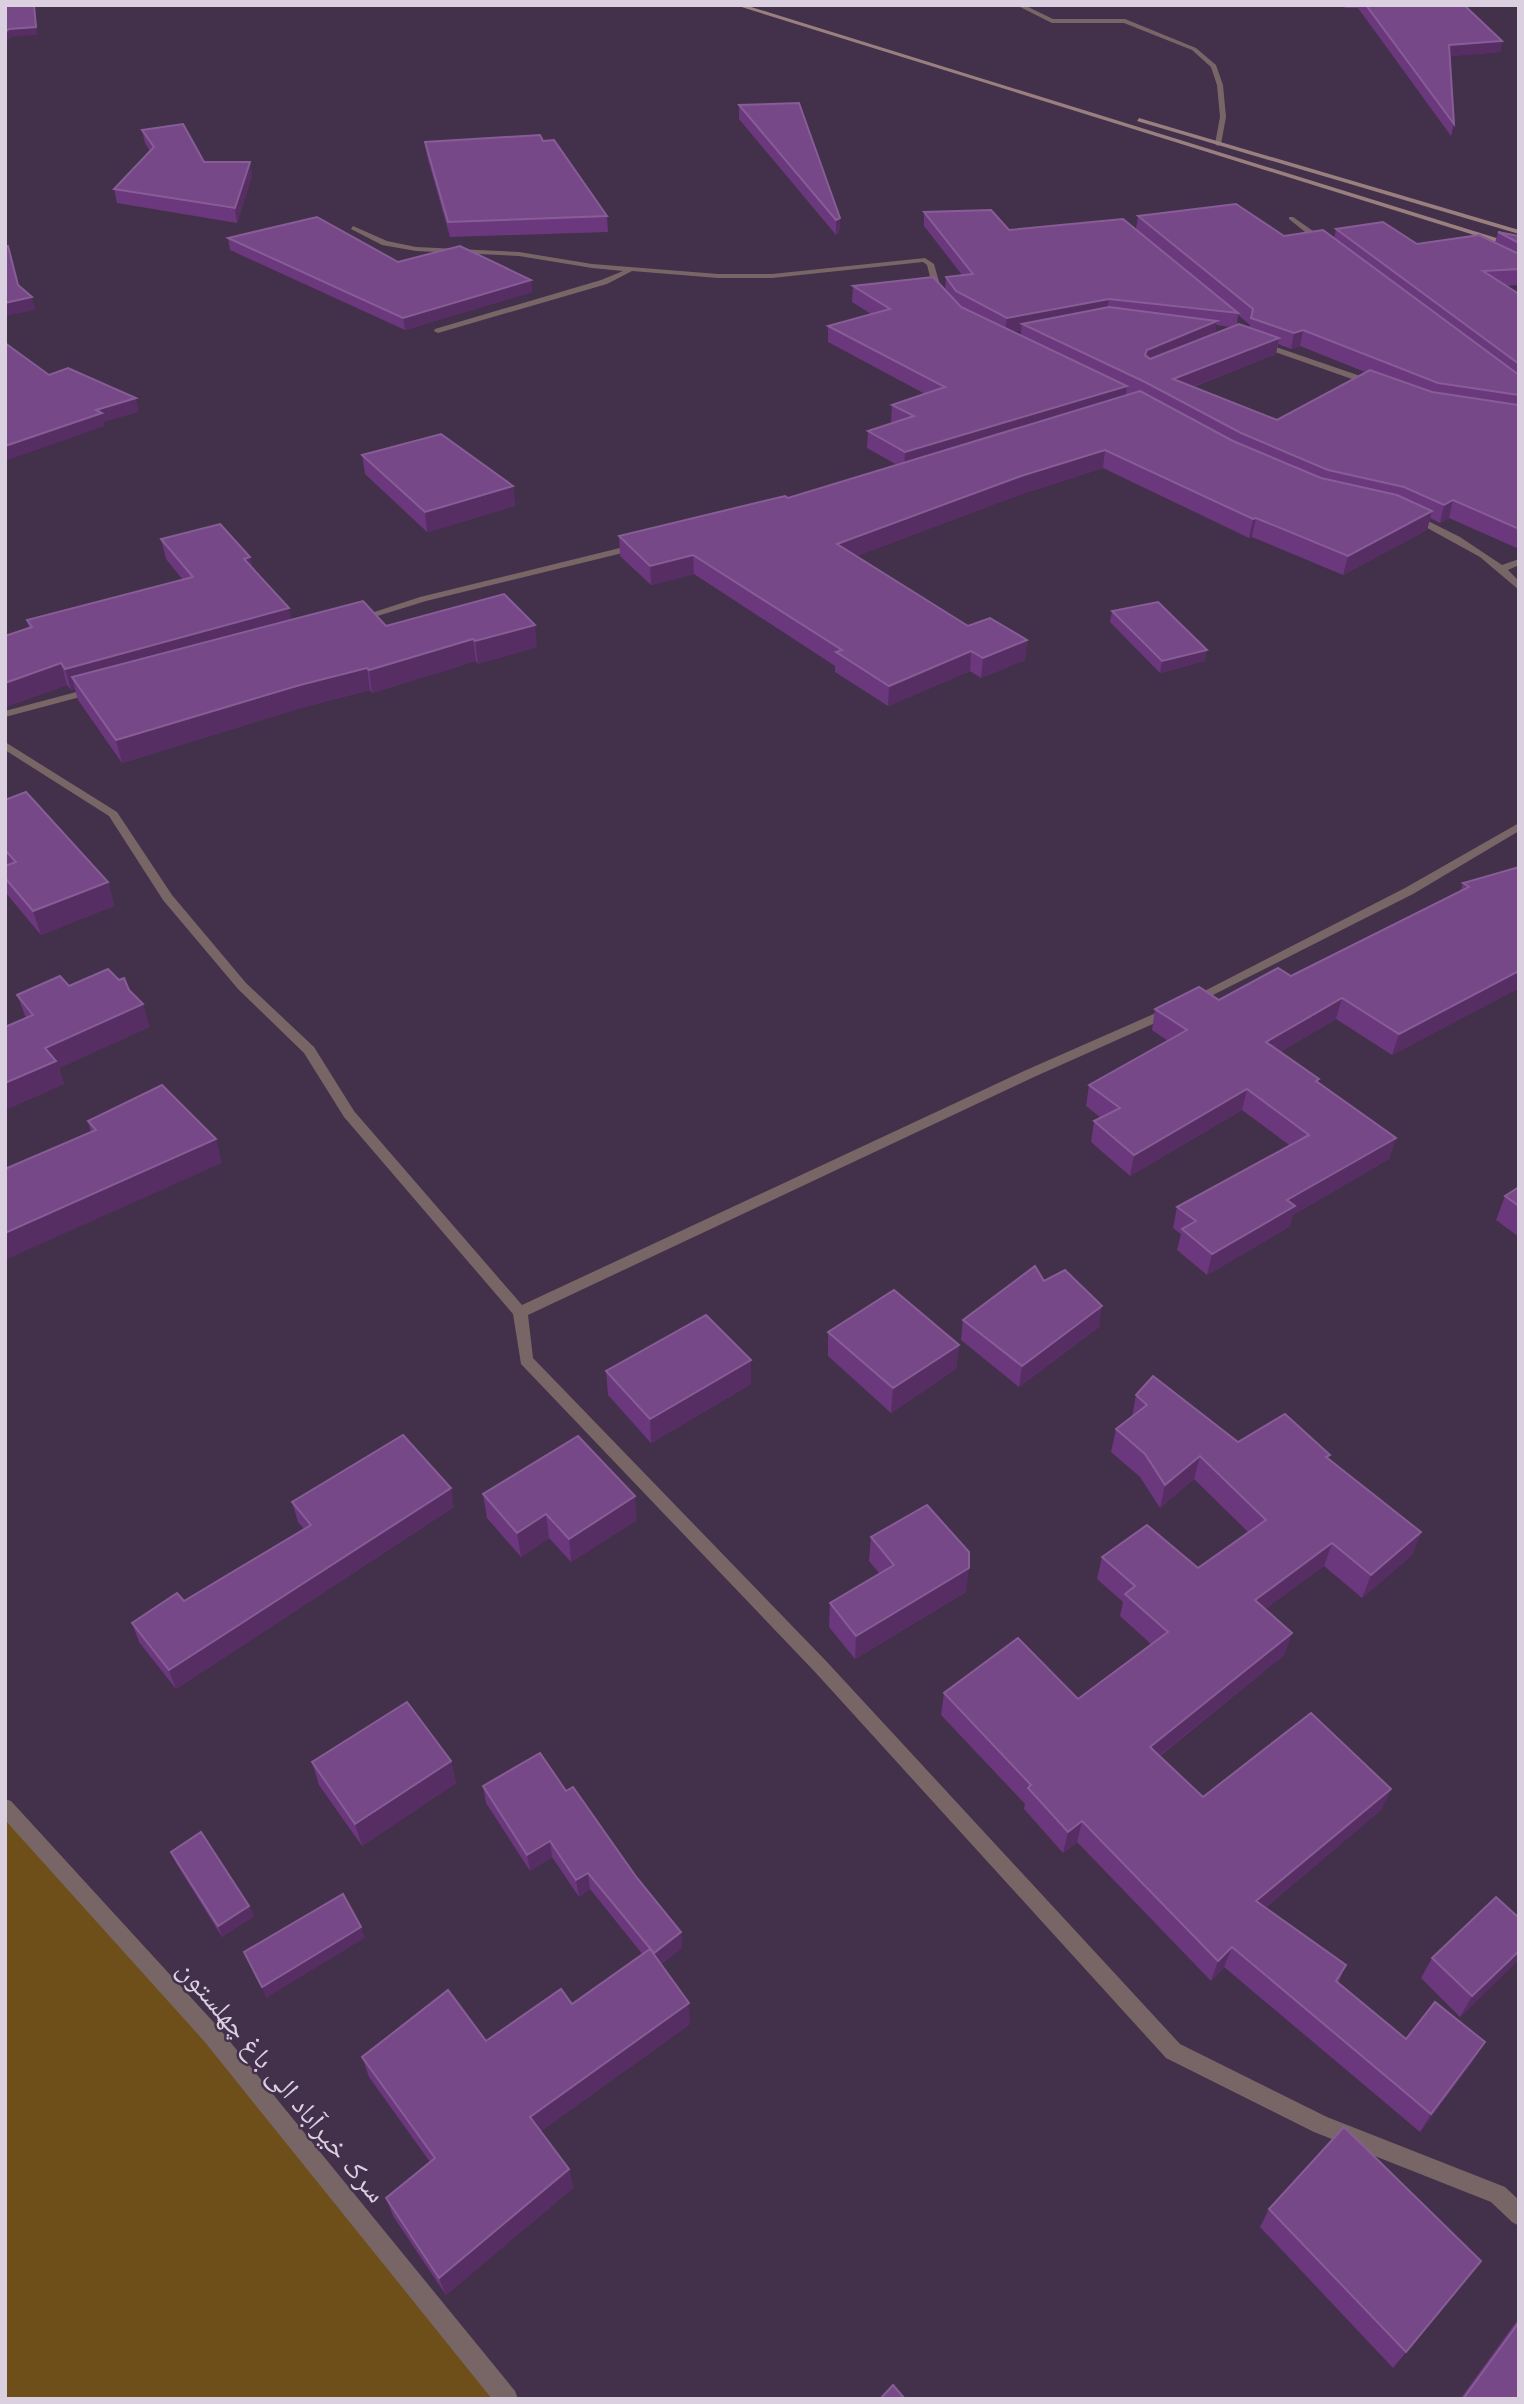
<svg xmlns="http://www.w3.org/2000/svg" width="1524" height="2404" viewBox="0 0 1524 2404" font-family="Roboto,'Noto Naskh Arabic',sans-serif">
  <rect width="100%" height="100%" fill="#43304a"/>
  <!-- green -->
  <path fill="#6e4e19" d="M 5,1807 L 211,2034 L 507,2399 L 5,2399 Z"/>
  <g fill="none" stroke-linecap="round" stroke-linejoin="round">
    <!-- minor -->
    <g fill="#786666" fill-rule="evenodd">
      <path d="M 1016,5 L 1024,5 L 1053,19 L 1125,19 L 1196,48 L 1216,65 L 1223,85 L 1226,117 L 1221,144 L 1218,146 L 1215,144 L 1220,117 L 1217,85 L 1211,67 L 1192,50 L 1124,23 L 1052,23 Z"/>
      <path d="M 1289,217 L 1293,217 L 1326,240 L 1326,244 L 1320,244 L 1289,219 Z"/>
      <path d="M 353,226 L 387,241 L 416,247 L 519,252 L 592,264 L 718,274 L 772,274 L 925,258 L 934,264 L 942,292 L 938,294 L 934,292 L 927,265 L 923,262 L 772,278 L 718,278 L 632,271 L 607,284 L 438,333 L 434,331 L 435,329 L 601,280 L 623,271 L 592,268 L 519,256 L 416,251 L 382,245 L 351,229 Z"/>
      <path d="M 1258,341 L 1378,382 L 1379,384 L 1372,386 L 1255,345 L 1255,341 Z"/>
      <path d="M 1414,514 L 1460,537 L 1502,565 L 1519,559 L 1519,565 L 1508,570 L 1519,581 L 1519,590 L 1480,557 L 1411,519 L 1409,517 Z"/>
      <path d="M 636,544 L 639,545 L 639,549 L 426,601 L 358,622 L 353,619 L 420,597 Z"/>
      <path d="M 95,687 L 99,688 L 99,692 L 5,717 L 5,711 Z"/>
      <path d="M 5,742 L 117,812 L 172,895 L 246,983 L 314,1047 L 354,1111 L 522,1305 L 1024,1071 L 1165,1009 L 1173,1009 L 1175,1012 L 1173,1015 L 1034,1077 L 528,1315 L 533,1358 L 827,1662 L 1180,2044 L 1327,2117 L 1505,2187 L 1519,2200 L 1519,2226 L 1512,2222 L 1491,2202 L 1314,2132 L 1166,2058 L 815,1672 L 521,1364 L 513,1314 L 344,1117 L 304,1053 L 238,989 L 163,900 L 109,816 L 5,750 Z"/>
      <path d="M 1519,823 L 1519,831 L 1413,894 L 1197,1003 L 1193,1004 L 1187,1000 L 1405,888 Z"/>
    </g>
    <!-- tertiary -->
    <path fill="#786666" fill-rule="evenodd" d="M 5,1799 L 11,1801 L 218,2027 L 515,2391 L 518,2399 L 492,2399 L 204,2041 L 5,1820 Z"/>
    <!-- secondary -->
    <g fill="#9a7f7f" fill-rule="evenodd">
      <path d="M 735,5 L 745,5 L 1519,245 L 1519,249 Z"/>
      <path d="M 1139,118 L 1519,230 L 1519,234 L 1137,121 Z"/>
    </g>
  </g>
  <!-- wall -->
  <g fill="#6b377d" fill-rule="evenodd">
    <path d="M 1343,5 L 1519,5 L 1466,7 L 1502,41 L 1500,52 L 1449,56 L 1454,124 L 1451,136 L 1358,8 L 1345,8 Z"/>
    <path d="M 739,105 L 840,218 L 839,233 L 836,235 L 739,119 Z"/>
    <path d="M 142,130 L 204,162 L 252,176 L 237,223 L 117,203 L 114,189 L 150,151 L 145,143 Z"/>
    <path d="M 543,141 L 607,216 L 608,232 L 450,237 L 427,156 L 425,142 Z"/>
    <path d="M 924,212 L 1009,230 L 1136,229 L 1138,216 L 1284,236 L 1334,239 L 1336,229 L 1417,244 L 1495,243 L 1498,232 L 1519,236 L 1519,285 L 1505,286 L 1519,294 L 1519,549 L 1449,518 L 1440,523 L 1430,518 L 1427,530 L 1343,575 L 1252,537 L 1249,538 L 1103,468 L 1019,495 L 856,556 L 968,626 L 1027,640 L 1025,660 L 981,678 L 970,671 L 888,706 L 835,672 L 835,666 L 694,574 L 651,585 L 620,556 L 619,536 L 788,498 L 897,465 L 867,448 L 868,431 L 893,423 L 891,422 L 892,405 L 925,394 L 828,342 L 828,326 L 871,314 L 852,302 L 853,286 L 945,290 L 946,277 L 962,275 L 924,226 ZM 1238,315 L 1250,325 L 1250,327 L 1237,324 ZM 1216,325 L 1231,327 L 1215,333 ZM 1021,330 L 1021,335 L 1013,332 ZM 1278,344 L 1291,349 L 1300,346 L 1365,372 L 1277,420 L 1193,387 L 1276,354 Z"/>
    <path d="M 228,238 L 531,280 L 532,292 L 405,330 L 230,250 Z"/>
    <path d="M 362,455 L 513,486 L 515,506 L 427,532 L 365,474 Z"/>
    <path d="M 161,539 L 250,557 L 253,569 L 292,620 L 386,626 L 537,647 L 478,664 L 476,661 L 372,693 L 370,690 L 304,707 L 122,763 L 78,700 L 75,689 L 71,690 L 67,685 L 5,707 L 5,636 L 29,628 L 27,620 L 183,580 L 166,559 Z"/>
    <path d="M 1112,611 L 1205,661 L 1160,673 L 1110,622 Z"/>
    <path d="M 5,800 L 108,882 L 114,906 L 41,935 L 5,892 Z"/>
    <path d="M 1519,867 L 1519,988 L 1392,1055 L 1336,1019 L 1280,1052 L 1319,1079 L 1318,1082 L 1396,1138 L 1389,1159 L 1293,1215 L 1289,1227 L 1207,1275 L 1177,1250 L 1181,1234 L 1173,1228 L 1177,1207 L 1289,1145 L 1242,1110 L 1130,1176 L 1091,1142 L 1094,1121 L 1101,1118 L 1086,1106 L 1089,1085 L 1168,1041 L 1152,1030 L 1155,1009 L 1219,1000 L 1291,976 L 1460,892 L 1463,883 Z"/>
    <path d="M 69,986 L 129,990 L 143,1004 L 149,1027 L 59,1068 L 64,1084 L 5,1110 L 5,1027 L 26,1018 L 17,995 Z"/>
    <path d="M 88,1121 L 222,1163 L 91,1132 Z"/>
    <path d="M 1519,1187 L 1519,1237 L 1496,1220 L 1505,1196 Z"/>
    <path d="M 1044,1281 L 1099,1327 L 1019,1387 L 961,1340 L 963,1320 Z"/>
    <path d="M 828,1332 L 959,1345 L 956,1369 L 891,1413 L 828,1356 Z"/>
    <path d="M 606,1371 L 751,1384 L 651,1443 L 608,1395 Z"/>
    <path d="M 1136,1395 L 1238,1442 L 1329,1460 L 1421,1532 L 1412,1555 L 1362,1598 L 1324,1566 L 1265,1609 L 1292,1633 L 1284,1655 L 1160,1756 L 1203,1797 L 1391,1789 L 1381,1810 L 1265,1908 L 1346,1965 L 1338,1983 L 1406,2039 L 1473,2061 L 1420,2132 L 1224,1967 L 1211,1981 L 1077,1842 L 1063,1853 L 1024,1809 L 1025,1804 L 941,1715 L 944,1693 L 1078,1699 L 1152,1645 L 1120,1616 L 1123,1602 L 1097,1579 L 1102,1557 L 1198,1568 L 1248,1532 L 1194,1479 L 1160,1508 L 1140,1477 L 1111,1452 L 1116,1429 L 1132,1417 Z"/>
    <path d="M 483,1494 L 637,1520 L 571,1562 L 549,1538 L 521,1557 L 487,1518 Z"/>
    <path d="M 292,1502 L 454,1507 L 176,1689 L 139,1642 L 132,1623 L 184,1601 L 304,1529 L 298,1522 Z"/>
    <path d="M 871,1537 L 966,1592 L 855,1659 L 829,1627 L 830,1603 L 880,1574 L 869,1561 Z"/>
    <path d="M 451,1761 L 456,1783 L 362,1846 L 319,1785 L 312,1762 Z"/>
    <path d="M 483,1786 L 566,1791 L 681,1932 L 682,1948 L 661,1964 L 690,2024 L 541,2131 L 569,2169 L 573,2188 L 446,2295 L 393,2216 L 386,2198 L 430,2162 L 369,2077 L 362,2057 L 486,2041 L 572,2004 L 643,1955 L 590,1889 L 579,1897 L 552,1857 L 530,1871 L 486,1803 Z"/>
    <path d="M 171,1852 L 249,1906 L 254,1916 L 222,1937 L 176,1863 Z"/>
    <path d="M 1519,1918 L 1519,1959 L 1460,2017 L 1421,1978 L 1432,1958 Z"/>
    <path d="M 1269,2209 L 1468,2278 L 1393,2368 L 1260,2227 Z"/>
    <path d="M 1519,2318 L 1519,2399 L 1460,2399 Z"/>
  </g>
  <!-- shaded-wall -->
  <g fill="#562e64">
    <path d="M 34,5 L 35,5 L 37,35 L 11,37 L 5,42 L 5,32 Z"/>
    <path d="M 1502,41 L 1500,52 L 1446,57 L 1449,45 Z"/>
    <path d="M 250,162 L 252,176 L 237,223 L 235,208 Z"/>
    <path d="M 840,218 L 839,233 L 836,235 L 836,220 Z"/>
    <path d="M 531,280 L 532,292 L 405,330 L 403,318 Z"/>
    <path d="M 32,297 L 35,310 L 5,316 L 5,303 Z"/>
    <path d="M 1109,299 L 1107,313 L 1022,324 L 1021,330 L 1005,333 L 1007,318 Z"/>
    <path d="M 1217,321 L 1214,337 L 1145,367 L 1145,355 L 1147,350 Z"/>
    <path d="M 1303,330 L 1300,346 L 1291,349 L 1294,333 Z"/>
    <path d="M 1279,338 L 1276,354 L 1171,395 L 1173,379 Z"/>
    <path d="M 1127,386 L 1125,402 L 904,469 L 905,452 Z"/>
    <path d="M 136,398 L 139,412 L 104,422 L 105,426 L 5,461 L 5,446 L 96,410 Z"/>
    <path d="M 1105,450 L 1103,468 L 1019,495 L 837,563 L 837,544 L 1021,476 Z"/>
    <path d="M 513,486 L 515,506 L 427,532 L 425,512 Z"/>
    <path d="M 1453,500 L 1449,518 L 1440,523 L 1444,505 Z"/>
    <path d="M 1432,511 L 1427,530 L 1343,575 L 1348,556 Z"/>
    <path d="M 1256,518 L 1252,537 L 1249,538 L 1253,519 Z"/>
    <path d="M 693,555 L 694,574 L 651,585 L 650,566 Z"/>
    <path d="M 250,557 L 255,578 L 244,559 Z"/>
    <path d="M 289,608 L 293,629 L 72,677 L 75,689 L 71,690 L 65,669 Z"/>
    <path d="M 535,625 L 537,647 L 478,664 L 475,641 Z"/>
    <path d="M 473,639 L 476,661 L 372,693 L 369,670 Z"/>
    <path d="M 1027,640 L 1025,660 L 981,678 L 983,658 Z"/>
    <path d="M 1207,650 L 1205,661 L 1160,673 L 1162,661 Z"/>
    <path d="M 971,651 L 970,671 L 888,706 L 889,686 Z"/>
    <path d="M 61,663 L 67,685 L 5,707 L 5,683 Z"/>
    <path d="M 367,668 L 370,690 L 304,707 L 122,763 L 116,740 L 300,685 Z"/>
    <path d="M 108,882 L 114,906 L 41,935 L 33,911 Z"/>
    <path d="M 1519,971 L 1519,988 L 1392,1055 L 1399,1034 Z"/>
    <path d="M 1342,998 L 1336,1019 L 1261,1063 L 1266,1042 Z"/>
    <path d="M 143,1004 L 149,1027 L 59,1068 L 64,1084 L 5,1110 L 5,1083 L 45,1048 Z"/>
    <path d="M 1247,1089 L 1242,1110 L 1130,1176 L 1134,1155 Z"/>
    <path d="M 1396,1138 L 1389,1159 L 1293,1215 L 1289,1227 L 1207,1275 L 1212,1254 L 1287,1200 Z"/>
    <path d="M 216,1139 L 222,1163 L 5,1260 L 5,1233 Z"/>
    <path d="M 1102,1306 L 1099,1327 L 1019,1387 L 1022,1366 Z"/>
    <path d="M 959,1345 L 956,1369 L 891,1413 L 893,1388 Z"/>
    <path d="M 751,1360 L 751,1384 L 651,1443 L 650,1419 Z"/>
    <path d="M 1200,1456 L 1194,1479 L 1160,1508 L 1165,1485 Z"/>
    <path d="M 451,1488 L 454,1507 L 176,1689 L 169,1670 Z"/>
    <path d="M 635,1496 L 637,1520 L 571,1562 L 569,1539 Z"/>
    <path d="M 546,1514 L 549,1538 L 521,1557 L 517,1533 Z"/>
    <path d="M 1421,1532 L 1412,1555 L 1362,1598 L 1371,1575 Z"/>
    <path d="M 1332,1543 L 1324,1566 L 1248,1622 L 1255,1600 Z"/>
    <path d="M 969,1568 L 966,1592 L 855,1659 L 856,1636 Z"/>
    <path d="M 1292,1633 L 1284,1655 L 1144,1768 L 1150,1747 Z"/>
    <path d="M 451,1761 L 456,1783 L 362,1846 L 355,1824 Z"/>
    <path d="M 1391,1789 L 1381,1810 L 1248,1922 L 1256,1901 Z"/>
    <path d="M 1082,1821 L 1077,1842 L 1063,1853 L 1068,1832 Z"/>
    <path d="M 550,1841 L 552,1857 L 530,1871 L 527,1855 Z"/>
    <path d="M 588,1873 L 590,1889 L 579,1897 L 576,1880 Z"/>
    <path d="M 249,1906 L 254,1916 L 222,1937 L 218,1926 Z"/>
    <path d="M 361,1927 L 365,1938 L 266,1998 L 262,1987 Z"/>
    <path d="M 681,1932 L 682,1948 L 654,1969 L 653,1954 Z"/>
    <path d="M 1232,1947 L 1224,1967 L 1211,1981 L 1218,1961 Z"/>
    <path d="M 1519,1951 L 1519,1959 L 1460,2017 L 1472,1996 Z"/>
    <path d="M 689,2003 L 690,2024 L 534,2136 L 530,2117 Z"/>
    <path d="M 1485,2042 L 1473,2061 L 1420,2132 L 1431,2114 Z"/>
    <path d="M 569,2169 L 573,2188 L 446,2295 L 439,2278 Z"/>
  </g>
  <!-- building -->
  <g fill="#774888" stroke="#875d96" stroke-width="2">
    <path d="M 5,5 L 34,5 L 36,27 L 9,29 L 5,32 Z"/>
    <path d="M 1366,5 L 1464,5 L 1502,41 L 1449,45 L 1454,124 Z"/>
    <path d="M 799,103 L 840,218 L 836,220 L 739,105 Z"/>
    <path d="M 183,124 L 204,162 L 250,162 L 235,208 L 114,189 L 154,147 L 142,130 Z"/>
    <path d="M 540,135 L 543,141 L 554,140 L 607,216 L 448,222 L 425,142 Z"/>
    <path d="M 1236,204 L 1284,236 L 1323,230 L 1519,375 L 1519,395 L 1438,383 L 1303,330 L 1294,333 L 1251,318 L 1253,309 L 1138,216 Z"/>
    <path d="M 991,210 L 1009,230 L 1123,219 L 1238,313 L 1109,299 L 1007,318 L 956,291 L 946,277 L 973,274 L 924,212 Z"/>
    <path d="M 317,217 L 398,262 L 460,246 L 531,280 L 403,318 L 228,238 Z"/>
    <path d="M 1383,222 L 1417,244 L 1479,235 L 1519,254 L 1519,269 L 1483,271 L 1519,294 L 1519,364 L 1336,229 Z"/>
    <path d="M 1498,232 L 1519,236 L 1519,243 Z"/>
    <path d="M 8,246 L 18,285 L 32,297 L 5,303 L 5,247 Z"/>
    <path d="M 933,277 L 961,307 L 1127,386 L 905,452 L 868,431 L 914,416 L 892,405 L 945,387 L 828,326 L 890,309 L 853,286 Z"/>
    <path d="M 1109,307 L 1217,321 L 1147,350 L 1145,355 L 1150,359 L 1239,324 L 1279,338 L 1173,379 L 1277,420 L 1370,370 L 1432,392 L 1519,405 L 1519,529 L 1453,500 L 1444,505 L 1404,487 L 1328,470 L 1241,433 L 1145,382 L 1022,324 Z"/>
    <path d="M 5,343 L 49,375 L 68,368 L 136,398 L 96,410 L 102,413 L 5,446 Z"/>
    <path d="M 1140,391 L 1233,441 L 1321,478 L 1397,495 L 1432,511 L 1348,556 L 1256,518 L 1253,519 L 1105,450 L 1021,476 L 837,544 L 968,626 L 990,618 L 1027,640 L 983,658 L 971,651 L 889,686 L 836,652 L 842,650 L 693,555 L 650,566 L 619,536 L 785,496 L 788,498 Z"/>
    <path d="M 441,434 L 513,486 L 425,512 L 362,455 Z"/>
    <path d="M 220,524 L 250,557 L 244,559 L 289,608 L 65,669 L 61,663 L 5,683 L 5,636 L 32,627 L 27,620 L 193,577 L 161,539 Z"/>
    <path d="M 504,594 L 535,625 L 475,641 L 473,639 L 369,670 L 367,668 L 300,685 L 116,740 L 72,677 L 363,601 L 386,626 Z"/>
    <path d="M 1158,602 L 1207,650 L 1162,661 L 1112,611 Z"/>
    <path d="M 26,792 L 108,882 L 33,911 L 5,878 L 5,866 L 16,862 L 5,850 L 5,800 Z"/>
    <path d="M 1519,867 L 1519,971 L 1399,1034 L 1342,998 L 1266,1042 L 1319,1079 L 1316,1081 L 1396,1138 L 1287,1200 L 1295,1206 L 1212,1254 L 1182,1229 L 1196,1221 L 1177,1207 L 1309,1135 L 1247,1089 L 1134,1155 L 1094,1121 L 1120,1108 L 1089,1085 L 1187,1030 L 1155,1009 L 1199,987 L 1219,1000 L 1278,968 L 1291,976 L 1469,887 L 1463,883 Z"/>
    <path d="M 108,969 L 119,980 L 124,978 L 129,990 L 143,1004 L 45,1048 L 56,1061 L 5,1083 L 5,1027 L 33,1015 L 17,995 L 60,976 L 69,986 Z"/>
    <path d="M 162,1085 L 216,1139 L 5,1233 L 5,1169 L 96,1130 L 88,1121 Z"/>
    <path d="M 1519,1187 L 1519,1206 L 1505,1196 Z"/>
    <path d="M 1035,1266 L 1044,1281 L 1065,1270 L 1102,1306 L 1022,1366 L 963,1320 Z"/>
    <path d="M 894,1290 L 959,1345 L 893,1388 L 828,1332 Z"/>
    <path d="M 706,1315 L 751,1360 L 650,1419 L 606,1371 Z"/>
    <path d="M 1153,1376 L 1238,1442 L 1285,1414 L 1330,1455 L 1326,1457 L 1421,1532 L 1371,1575 L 1332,1543 L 1255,1600 L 1292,1633 L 1150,1747 L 1203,1797 L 1311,1713 L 1391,1789 L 1256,1901 L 1346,1965 L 1336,1981 L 1406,2039 L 1435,2002 L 1485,2042 L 1431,2114 L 1232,1947 L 1218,1961 L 1082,1821 L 1068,1832 L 1028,1788 L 1031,1785 L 944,1693 L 1018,1638 L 1078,1699 L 1168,1632 L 1125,1594 L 1135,1586 L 1102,1557 L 1147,1525 L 1198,1568 L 1266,1520 L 1200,1456 L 1165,1485 L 1145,1454 L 1116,1429 L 1147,1405 L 1136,1395 Z"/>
    <path d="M 403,1435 L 451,1488 L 169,1670 L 132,1623 L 177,1593 L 184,1601 L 311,1525 L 292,1502 Z"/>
    <path d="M 578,1436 L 635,1496 L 569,1539 L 546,1514 L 517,1533 L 483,1494 Z"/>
    <path d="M 927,1505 L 969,1552 L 969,1568 L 856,1636 L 830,1603 L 894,1565 L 871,1537 Z"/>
    <path d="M 407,1702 L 451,1761 L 355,1824 L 312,1762 Z"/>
    <path d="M 540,1753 L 566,1791 L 573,1787 L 637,1878 L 681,1932 L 654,1953 L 588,1873 L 576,1880 L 550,1841 L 527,1855 L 483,1786 Z"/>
    <path d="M 201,1832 L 249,1906 L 218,1926 L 171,1852 Z"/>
    <path d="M 343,1894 L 361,1927 L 262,1987 L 244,1952 Z"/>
    <path d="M 1496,1897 L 1519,1918 L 1519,1951 L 1472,1996 L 1432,1958 Z"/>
    <path d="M 650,1949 L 689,2003 L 530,2117 L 569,2169 L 439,2278 L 386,2198 L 435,2158 L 362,2057 L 448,1990 L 486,2041 L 561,1989 L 572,2004 Z"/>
    <path d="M 1344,2127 L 1481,2261 L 1406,2352 L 1269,2209 Z"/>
    <path d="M 1519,2322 L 1519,2399 L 1463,2399 Z"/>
    <path d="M 893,2385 L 905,2399 L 880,2399 Z"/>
  </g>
  <g text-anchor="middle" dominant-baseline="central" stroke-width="5" stroke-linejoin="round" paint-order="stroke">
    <!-- near-street labels -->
    <g font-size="28" fill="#dbd0e0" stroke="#43304a">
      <text transform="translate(282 2081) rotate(50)">سرک خیرآباد الی باغ چهلستون</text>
    </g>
  </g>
  <!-- border -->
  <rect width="1524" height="2404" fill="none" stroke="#dbd0e0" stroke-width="14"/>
</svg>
